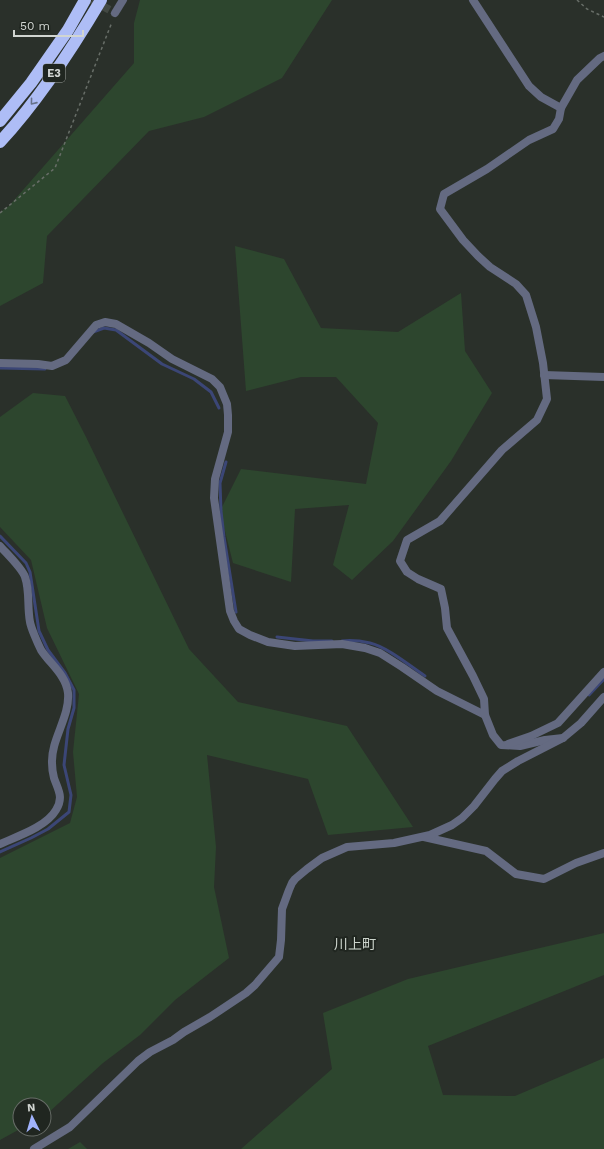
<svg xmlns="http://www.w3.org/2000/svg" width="604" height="1149" viewBox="0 0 604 1149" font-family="'Work Sans','Noto Sans JP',sans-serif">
  <rect width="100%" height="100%" fill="#2a302a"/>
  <!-- green -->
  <g fill="#2d462e">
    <path d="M 140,0 L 332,0 L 282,78 L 204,117 L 149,131 L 47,236 L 43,283 L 0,306 L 0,212 L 9,206 L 134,63 L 134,23 Z"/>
    <path d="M 235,246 L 284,259 L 321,328 L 398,332 L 461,293 L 465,351 L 492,393 L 451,461 L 393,541 L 352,580 L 333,565 L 349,505 L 295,509 L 291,582 L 233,563 L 220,511 L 241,469 L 366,484 L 378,423 L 336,377 L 301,377 L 246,391 Z"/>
    <path d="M 33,393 L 65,396 L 86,437 L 189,649 L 238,702 L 347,726 L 413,827 L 328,835 L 308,779 L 207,755 L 216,847 L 214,887 L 229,958 L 175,1000 L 140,1035 L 103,1063 L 48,1113 L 44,1116 L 44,1105 L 20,1105 L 20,1129 L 0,1140 L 0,858 L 70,823 L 77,797 L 73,752 L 79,694 L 47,628 L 31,560 L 0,527 L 0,417 Z"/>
    <path d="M 604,933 L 604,975 L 428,1046 L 443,1095 L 515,1096 L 604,1058 L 604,1149 L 241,1149 L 332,1069 L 323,1013 L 408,979 Z"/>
    <path d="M 80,1142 L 87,1149 L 68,1149 Z"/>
  </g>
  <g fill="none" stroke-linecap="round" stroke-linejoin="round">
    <!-- stream -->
    <g stroke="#3b4676" stroke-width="3">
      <path d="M 93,332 L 104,328 L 116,330 L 162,364 L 194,379 L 211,392 L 219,408"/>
      <path d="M 0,368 L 45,369"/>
      <path d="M 226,462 L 220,483 L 221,511 L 224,537 L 236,612"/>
      <path d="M 0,536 L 26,563 L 30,572 L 39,631 L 48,650 L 65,673 L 74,690 L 74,708 L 68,729 L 64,765 L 71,795 L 69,812 L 48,829 L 31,838 L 0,852"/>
      <path d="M 277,637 L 313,641 L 332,641"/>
      <path d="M 342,641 C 351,640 361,641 370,643 C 387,647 410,666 425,676"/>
      <path d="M 589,695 L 604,679"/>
    </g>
    <!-- minor-tunnel -->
    <path stroke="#434943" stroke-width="8" stroke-dasharray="8 4" stroke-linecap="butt" d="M 92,0 L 115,13"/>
    <!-- path -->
    <g stroke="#686e68" stroke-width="1.5" stroke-dasharray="3 3" stroke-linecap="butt">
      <path d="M 577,0 L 587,9 L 604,17"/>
      <path d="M 0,213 L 55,168 L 112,22"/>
    </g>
    <!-- minor -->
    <g stroke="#646a81" stroke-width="8">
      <path d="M 473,0 L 529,86 L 541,97 L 561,108"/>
      <path d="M 115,13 L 123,0"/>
      <path d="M 0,363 L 38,364 L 52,366 L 66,360 L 96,325 L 105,322 L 116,324 L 149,343 L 172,359 L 212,379 L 220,387 L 227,404 L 228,415 L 228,432 L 215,479 L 214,498 L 230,611 L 234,621 L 239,629 L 250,635 L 268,642 L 295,646 L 342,644 L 365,648 L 380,653 L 402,667 L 437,691 L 485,715"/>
      <path d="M 544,375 L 604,377"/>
      <path d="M 0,546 C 6,553 22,568 25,577 C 30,591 27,607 30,622 C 31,628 38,644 41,650 C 50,664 66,675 68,693 C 70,717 51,739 52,763 C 52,768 53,774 54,778 C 58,790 64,797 56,810 C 46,827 18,836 0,844"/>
      <path d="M 563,738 L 545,740 L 520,746 L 501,745 L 493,735 L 485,715 L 484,699 L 473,676 L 447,628 L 445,608 L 441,589 L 418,579 L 407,572 L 400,561 L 407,540 L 440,521 L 502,450 L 537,420 L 547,399 L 543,363 L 536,327 L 526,295 L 516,284 L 490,267 L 478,256 L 463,240 L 440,209 L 444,194 L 487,169 L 529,140 L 553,129 L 559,119 L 561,108 L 577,80 L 600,58 L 604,56"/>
      <path d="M 508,744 L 531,736 L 558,723 L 604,672"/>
      <path d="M 424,837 L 486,851 L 516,874 L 544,879 L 576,863 L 604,853"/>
      <path d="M 34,1149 L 70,1127 L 138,1061 L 150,1052 L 173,1040 L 184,1032 L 210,1017 L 246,993 L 255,985 L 279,957 L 281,940 L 282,909 L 289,890 L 292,883 L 295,879 L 307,869 L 322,858 L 347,847 L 394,843 L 430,835 L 452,825 L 462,818 L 474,806 L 495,779 L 502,771 L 518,761 L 563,738 L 581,723 L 604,697"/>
    </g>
    <!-- motorway -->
    <g stroke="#aebdf6" stroke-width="12">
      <path d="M 0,121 L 31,83 L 68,30 L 85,0"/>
      <path d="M 0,142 C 39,100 72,49 101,0"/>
    </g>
  </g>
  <!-- one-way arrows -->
  <defs><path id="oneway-chevron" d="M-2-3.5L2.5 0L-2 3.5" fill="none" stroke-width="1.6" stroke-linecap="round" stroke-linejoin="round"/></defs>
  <use stroke="#67728b" href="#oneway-chevron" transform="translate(33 102) rotate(129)"/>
  <g text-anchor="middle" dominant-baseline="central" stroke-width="4" stroke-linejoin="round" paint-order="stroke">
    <!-- shield labels -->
    <rect fill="#202620" stroke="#9ca09c" stroke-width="1" x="43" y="64" width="22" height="18" rx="3"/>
    <g font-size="11" font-weight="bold" fill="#d1d5d1">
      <text x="54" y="73">E3</text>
    </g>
    <!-- quarter labels -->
    <g font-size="14" fill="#ccd4cc" stroke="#202620">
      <text x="355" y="944">川上町</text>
    </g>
  </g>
  <!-- north arrow -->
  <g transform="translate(32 1117) rotate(355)"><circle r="19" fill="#202620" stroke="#676c67"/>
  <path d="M0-3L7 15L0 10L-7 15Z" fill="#a1b3fd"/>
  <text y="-6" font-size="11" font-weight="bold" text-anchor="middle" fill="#d1d5d1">N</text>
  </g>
  <!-- scale -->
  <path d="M14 30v6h69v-6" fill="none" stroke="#d1d5d1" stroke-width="2"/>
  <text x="20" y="30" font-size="12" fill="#d1d5d1" stroke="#202620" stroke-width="3" paint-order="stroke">50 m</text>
</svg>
